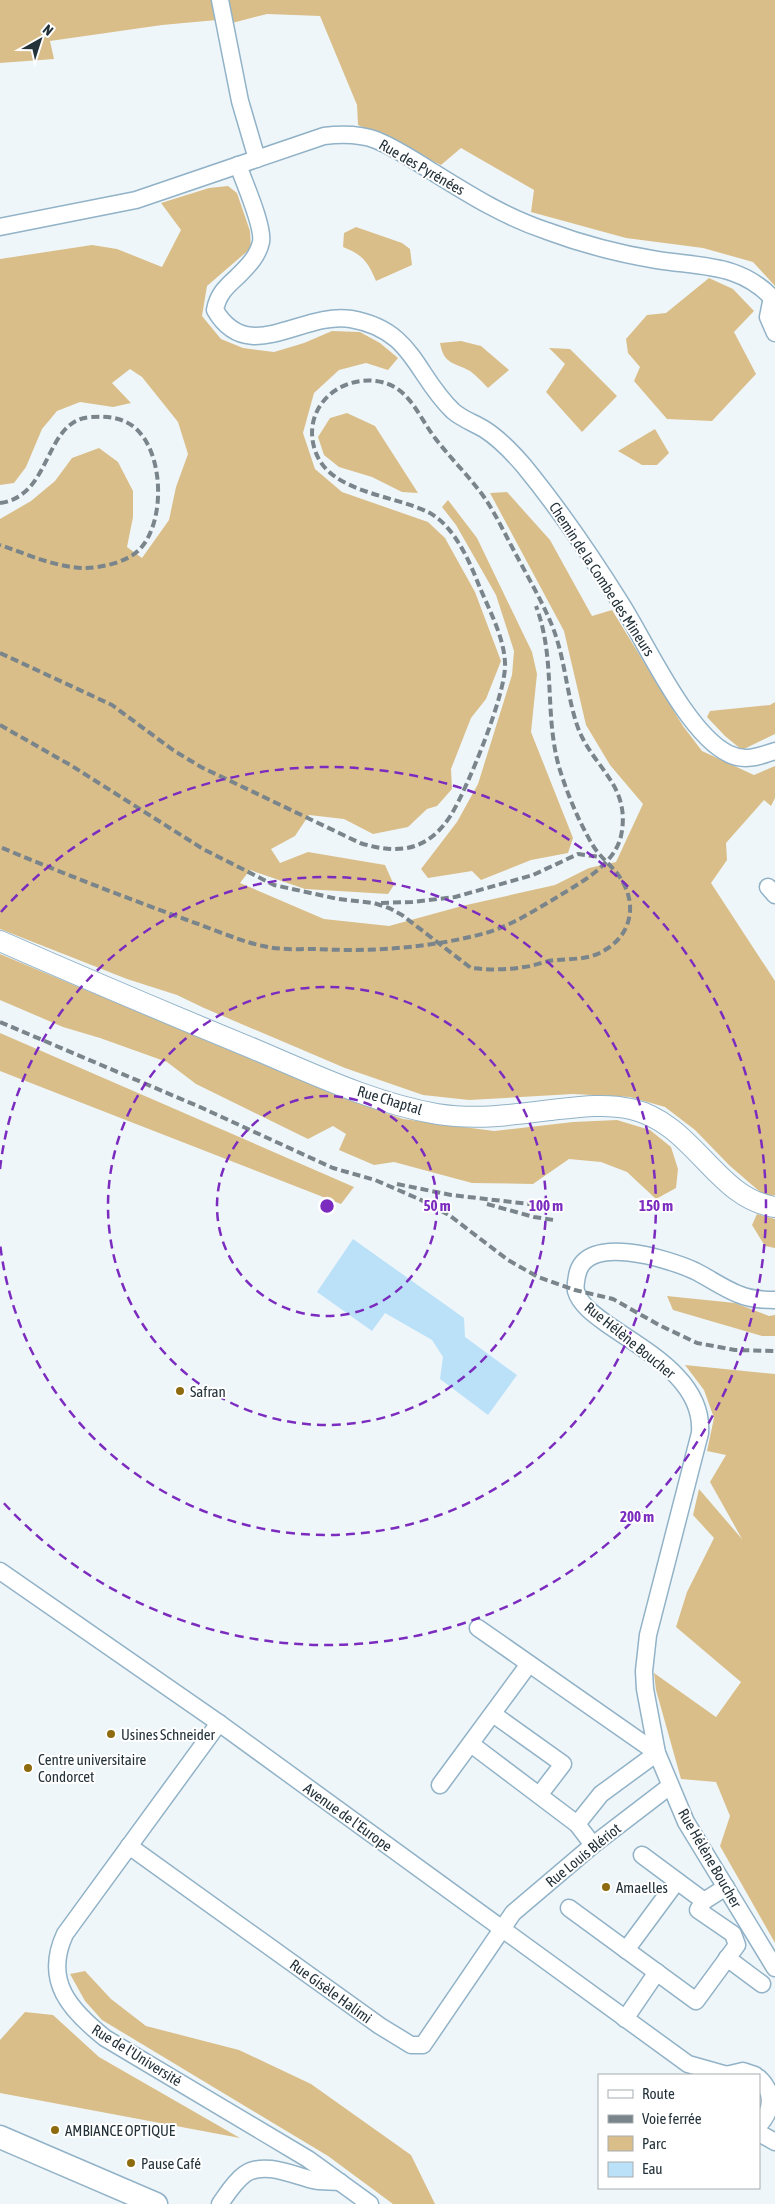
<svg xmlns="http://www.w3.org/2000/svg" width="775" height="2204" viewBox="0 0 775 2204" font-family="'Asap Condensed',sans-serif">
  <rect width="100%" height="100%" fill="#eff6fa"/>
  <!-- green -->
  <g fill="#dabe89">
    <path d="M 0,0 L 213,0 L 217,20 L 162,25 L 50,41 L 54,59 L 0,63 Z"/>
    <path d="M 228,0 L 775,0 L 775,286 L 753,262 L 703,248 L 626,238 L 531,212 L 534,190 L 461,148 L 441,165 L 358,125 L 357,105 L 320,16 L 267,14 L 232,23 Z"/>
    <path d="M 228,186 L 237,193 L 250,231 L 251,248 L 207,286 L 202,316 L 221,339 L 243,348 L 274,352 L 304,343 L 332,331 L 360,332 L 380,343 L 398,358 L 388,370 L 366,363 L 339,370 L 314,393 L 303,433 L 315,469 L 342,492 L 428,522 L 445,538 L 475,592 L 501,661 L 486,699 L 471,718 L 451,769 L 452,789 L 437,806 L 427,809 L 408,827 L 373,834 L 344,819 L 309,815 L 295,836 L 271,849 L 280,863 L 308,852 L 385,865 L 394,885 L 388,894 L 305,889 L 250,870 L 240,883 L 324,919 L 389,926 L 462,906 L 555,885 L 589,868 L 616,862 L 643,804 L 610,765 L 586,725 L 564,631 L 490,493 L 507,492 L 550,540 L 592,616 L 612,610 L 683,726 L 702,751 L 754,775 L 775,766 L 775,798 L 771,806 L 764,800 L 726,843 L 727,860 L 711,883 L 775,981 L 775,1195 L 766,1197 L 730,1166 L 695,1130 L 665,1107 L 630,1097 L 573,1094 L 469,1100 L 423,1095 L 345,1068 L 204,1008 L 177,995 L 127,979 L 0,929 L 0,519 L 31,501 L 55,481 L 72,458 L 99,448 L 118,462 L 133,491 L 133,517 L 127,547 L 142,558 L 169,520 L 176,487 L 188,454 L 178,422 L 142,377 L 130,369 L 112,383 L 131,403 L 113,407 L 80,402 L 57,411 L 42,429 L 26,467 L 14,483 L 0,485 L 0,259 L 92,245 L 117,249 L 162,267 L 181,230 L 161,203 L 209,188 Z"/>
    <path d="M 356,227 L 402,243 L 410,249 L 412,265 L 376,281 C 368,262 363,255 343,247 L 344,233 Z"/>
    <path d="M 709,278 L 733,289 L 754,311 L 734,332 L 756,374 L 712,421 L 667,419 L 634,381 L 640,367 L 628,353 L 626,339 L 647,315 L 666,313 Z"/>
    <path d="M 461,341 L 481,346 L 509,370 L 488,388 C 482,382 477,376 470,371 C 454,362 444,365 440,343 Z"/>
    <path d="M 549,348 L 570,349 L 617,396 L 582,432 L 546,392 L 565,364 Z"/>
    <path d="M 347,413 L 375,426 L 418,493 L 402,492 L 372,477 L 339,467 L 324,455 L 318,437 L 330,418 Z"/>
    <path d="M 655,429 L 669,453 L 657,465 L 642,465 L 618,451 Z"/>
    <path d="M 448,500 L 477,538 L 532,652 L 537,674 L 531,732 L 573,838 L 568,853 L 531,860 L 481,880 L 472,871 L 428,878 L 421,869 L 457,822 L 478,784 L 512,675 L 514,651 L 496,595 L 456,525 L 442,507 Z"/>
    <path d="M 775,702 L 775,734 L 742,750 L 725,736 L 707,717 L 710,711 L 770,705 Z"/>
    <path d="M 0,954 L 343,1098 L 403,1119 L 494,1131 L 573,1122 L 617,1120 L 650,1130 L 671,1147 L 678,1169 L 676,1188 L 656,1199 L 627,1172 L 601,1162 L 569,1159 L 533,1184 L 472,1183 L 394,1162 L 374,1165 L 339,1150 L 346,1134 L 333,1126 L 308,1139 L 196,1084 L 167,1062 L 100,1038 L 63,1027 L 0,1000 Z"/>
    <path d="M 0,1033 L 354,1187 L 341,1204 L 0,1071 Z"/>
    <path d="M 757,1214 L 775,1219 L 775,1248 L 765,1246 L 752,1225 Z"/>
    <path d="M 667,1296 L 735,1303 L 769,1316 L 775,1315 L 775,1336 L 762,1336 L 673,1310 Z"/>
    <path d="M 685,1365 L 775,1374 L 775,1943 L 720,1846 L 730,1816 L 716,1782 L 681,1779 L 656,1690 L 654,1673 L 716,1717 L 741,1682 L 676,1627 L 687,1592 L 714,1538 L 693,1515 L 699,1489 L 742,1539 L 710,1482 L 726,1455 L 707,1451 L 714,1418 L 704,1390 Z"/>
    <path d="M 85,1971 L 111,1999 L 146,2026 L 239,2050 L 311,2084 L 411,2155 L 435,2204 L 393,2204 L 328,2156 L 102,2020 L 85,2001 L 70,1974 Z"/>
    <path d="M 25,2012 L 53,2015 L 99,2057 L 240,2138 L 0,2093 L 0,2040 Z"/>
  </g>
  <!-- water -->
  <path fill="#bbe1f9" d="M 353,1239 L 464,1318 L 465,1337 L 517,1375 L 488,1415 L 440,1379 L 443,1357 L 432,1340 L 385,1313 L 372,1331 L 317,1292 Z"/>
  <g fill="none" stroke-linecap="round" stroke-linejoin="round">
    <defs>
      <g id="minor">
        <path d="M 220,0 L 240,101 L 257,159"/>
        <path d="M 238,165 C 244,182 264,227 261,242 C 258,256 248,266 238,276 C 226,287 218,294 215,310 C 248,367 302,311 351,319 C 414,330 415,375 453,411 C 462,419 474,423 484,429 C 500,439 512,452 524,466 C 560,510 592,557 622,605 C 647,645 688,735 729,754 C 745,762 760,756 775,751"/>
        <path d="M 0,227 L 136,200 L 324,136 C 342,134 360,134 376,140 C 396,148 415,161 433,172 C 470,195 505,217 547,231 C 582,244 620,254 657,260 C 701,267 742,263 775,301"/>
        <path d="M 772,297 L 768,317 L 775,333"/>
        <path d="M 768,887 L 775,895"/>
        <path d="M 775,1300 C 763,1300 749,1299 738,1294 C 723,1288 709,1278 695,1271 C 669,1259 584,1232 577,1276 C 576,1281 575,1287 576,1291 C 580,1305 596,1316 607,1324 C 644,1350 704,1380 700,1433 L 648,1635 L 644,1671 L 645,1689 L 657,1753 L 686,1822 L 775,1968"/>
        <path d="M 0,1571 L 219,1723 L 688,2064 L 727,2075"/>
        <path d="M 478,1628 L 657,1753 L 601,1794 L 577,1824"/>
        <path d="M 493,1714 L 563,1764 L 540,1794"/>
        <path d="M 219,1723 L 65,1934 C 43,1981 70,2010 105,2038 L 308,2159 L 370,2204"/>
        <path d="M 471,1744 L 577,1824 L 593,1845"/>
        <path d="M 440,1785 L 529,1664"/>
        <path d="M 129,1846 L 380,2026 L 411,2045 L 423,2045 L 513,1913 L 593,1845 L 670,1786"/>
        <path d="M 642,1855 L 704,1901 L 726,1887"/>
        <path d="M 569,1908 L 696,2001 L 737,1945 L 733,1934 L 698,1910 L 704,1901"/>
        <path d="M 626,1950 L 677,1881"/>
        <path d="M 727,1958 L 762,1984"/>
        <path d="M 625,2019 L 657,1972"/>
        <path d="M 726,2075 L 743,2071 L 755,2075"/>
        <path d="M 759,2078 C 774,2092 773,2110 759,2125"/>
        <path d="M 759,2133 L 775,2142"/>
        <path d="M 220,2204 C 227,2194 234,2182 245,2174 C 264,2161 293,2175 313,2180 C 321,2182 331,2181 340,2182"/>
      </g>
      <path id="tertiary" d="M 0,941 C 84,978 169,1014 254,1049 C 313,1074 373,1103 437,1114 C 476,1120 513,1115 551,1110 C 578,1107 605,1103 631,1109 C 694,1123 716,1199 775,1207"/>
      <path id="secondary" d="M 0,2137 L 156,2204"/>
    </defs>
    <!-- minor casing -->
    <use href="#minor" stroke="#91b2c7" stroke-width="19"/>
    <!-- tertiary casing -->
    <use href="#tertiary" stroke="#91b2c7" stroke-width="22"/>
    <!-- secondary casing -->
    <use href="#secondary" stroke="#91b2c7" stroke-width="25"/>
    <!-- minor -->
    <use href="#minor" stroke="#fff" stroke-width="16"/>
    <!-- tertiary -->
    <use href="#tertiary" stroke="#fff" stroke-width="20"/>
    <!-- secondary -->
    <use href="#secondary" stroke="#fff" stroke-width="22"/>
    <!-- rail -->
    <g stroke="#79848b" stroke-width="4" stroke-dasharray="8 4" stroke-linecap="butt">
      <path d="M 0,503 C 53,496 43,420 91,417 C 107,416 121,417 134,427 C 164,451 166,521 140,549 C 128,562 101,568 84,568 C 54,567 27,554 0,545"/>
      <path d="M 0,653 L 112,705 L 173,750 L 201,767 L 360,843 C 399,855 428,851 451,815 C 467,789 507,692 505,663 C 504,636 488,608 478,583 C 468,558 454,527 430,513 C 395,495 331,493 316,453 C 300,412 335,376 376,381 C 409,385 418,416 435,438 C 451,459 469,476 484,497 C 495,513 503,530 512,547 C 525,572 540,597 551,623 C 565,656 566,692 577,725 C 591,767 632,784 621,836 C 614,866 578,884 554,899 C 532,912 510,926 486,933 C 430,948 372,952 316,949 C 300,949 283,950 268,947 C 241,942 213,929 187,920 C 124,897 62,873 0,847"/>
      <path d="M 0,725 L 72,766 L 203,849 L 274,885 L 338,899 L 374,903 L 389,908 L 402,915 L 471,968 C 488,970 507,970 524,967 C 536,966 546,960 557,960 C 573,959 592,959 605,950 C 632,934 637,904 621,879 C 613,866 600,858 592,844 C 578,820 567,793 559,767 C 544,713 556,659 536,606"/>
      <path d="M 381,903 L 412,902 L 455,897 L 533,875 L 578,854 L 600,857"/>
      <path d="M 0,1022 L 200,1107 L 333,1168 L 375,1180 L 419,1199 L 449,1215 L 508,1260 L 538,1277 L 575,1290 L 613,1299 L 659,1325 L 697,1343 L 735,1350 L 775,1351"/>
      <path d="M 397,1184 L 451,1195 L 555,1207"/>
      <path d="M 487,1204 L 534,1217 L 554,1220"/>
    </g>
  </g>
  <!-- distance rings -->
  <g fill="none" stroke="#7b2cbf" stroke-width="2.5" stroke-dasharray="9 6">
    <circle cx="327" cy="1206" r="110"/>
    <circle cx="327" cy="1206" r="219"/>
    <path d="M0 1169A329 329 0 1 1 0 1243"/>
    <path d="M1 912A439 439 0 1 1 1 1500"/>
  </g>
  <!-- markers -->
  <g fill="#8f6b0f" stroke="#fff" stroke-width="2">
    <circle cx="180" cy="1391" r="5"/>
    <circle cx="111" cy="1734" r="5"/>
    <circle cx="28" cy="1768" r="5"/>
    <circle cx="606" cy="1887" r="5"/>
    <circle cx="55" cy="2130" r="5"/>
    <circle cx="131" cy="2163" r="5"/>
  </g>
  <g text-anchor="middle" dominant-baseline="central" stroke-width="4" stroke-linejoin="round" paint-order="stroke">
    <!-- street labels -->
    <g font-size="15" fill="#24323a" stroke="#fff">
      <text transform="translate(422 167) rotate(30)">Rue des Pyrénées</text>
      <text transform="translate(602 579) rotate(57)">Chemin de la Combe des Mineurs</text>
      <text transform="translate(390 1100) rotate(17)">Rue Chaptal</text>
      <text transform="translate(630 1340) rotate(39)">Rue Hélène Boucher</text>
      <text transform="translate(348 1817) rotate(36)">Avenue de l'Europe</text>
      <text transform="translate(583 1855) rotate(-39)">Rue Louis Blériot</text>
      <text transform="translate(710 1858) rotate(60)">Rue Hélène Boucher</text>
      <text transform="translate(331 1991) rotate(36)">Rue Gisèle Halimi</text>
      <text transform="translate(137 2055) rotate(32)">Rue de l'Université</text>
    </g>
    <!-- poi labels -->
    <g font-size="15" fill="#24323a" stroke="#fff" text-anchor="start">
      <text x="190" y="1391">Safran</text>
      <text x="121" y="1734">Usines Schneider</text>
      <text x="38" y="1759">Centre universitaire<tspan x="38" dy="17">Condorcet</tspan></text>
      <text x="616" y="1887">Amaelles</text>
      <text x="65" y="2130">AMBIANCE OPTIQUE</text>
      <text x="141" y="2163">Pause Café</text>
    </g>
  </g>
  <circle cx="327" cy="1206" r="8" fill="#7b2cbf" stroke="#fff" stroke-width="2.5"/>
  <g font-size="15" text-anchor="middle" font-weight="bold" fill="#7b2cbf" stroke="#fff" stroke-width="4" stroke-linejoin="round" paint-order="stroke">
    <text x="437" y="1211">50 m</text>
    <text x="546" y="1211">100 m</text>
    <text x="656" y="1211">150 m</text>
    <text x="637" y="1522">200 m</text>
  </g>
  <!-- legend -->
  <rect x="598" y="2074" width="162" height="115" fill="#ffffff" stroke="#a7adb0"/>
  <rect x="608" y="2090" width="25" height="8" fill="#ffffff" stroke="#a7adb0"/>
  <text x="642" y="2099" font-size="15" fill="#24323a">Route</text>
  <rect x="608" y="2115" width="25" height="8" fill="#79848b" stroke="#a7adb0"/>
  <text x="642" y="2124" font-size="15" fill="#24323a">Voie ferrée</text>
  <rect x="608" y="2136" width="25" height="15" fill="#dabe89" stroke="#a7adb0"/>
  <text x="642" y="2149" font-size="15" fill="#24323a">Parc</text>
  <rect x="608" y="2162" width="25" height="15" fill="#bbe1f9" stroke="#a7adb0"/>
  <text x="642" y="2174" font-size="15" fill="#24323a">Eau</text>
  <!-- north arrow -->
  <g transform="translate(40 40) rotate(39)" stroke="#ffffff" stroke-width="4" paint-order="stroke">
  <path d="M0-4L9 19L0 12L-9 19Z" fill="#24323a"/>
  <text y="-8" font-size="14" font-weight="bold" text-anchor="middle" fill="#24323a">N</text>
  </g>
</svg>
